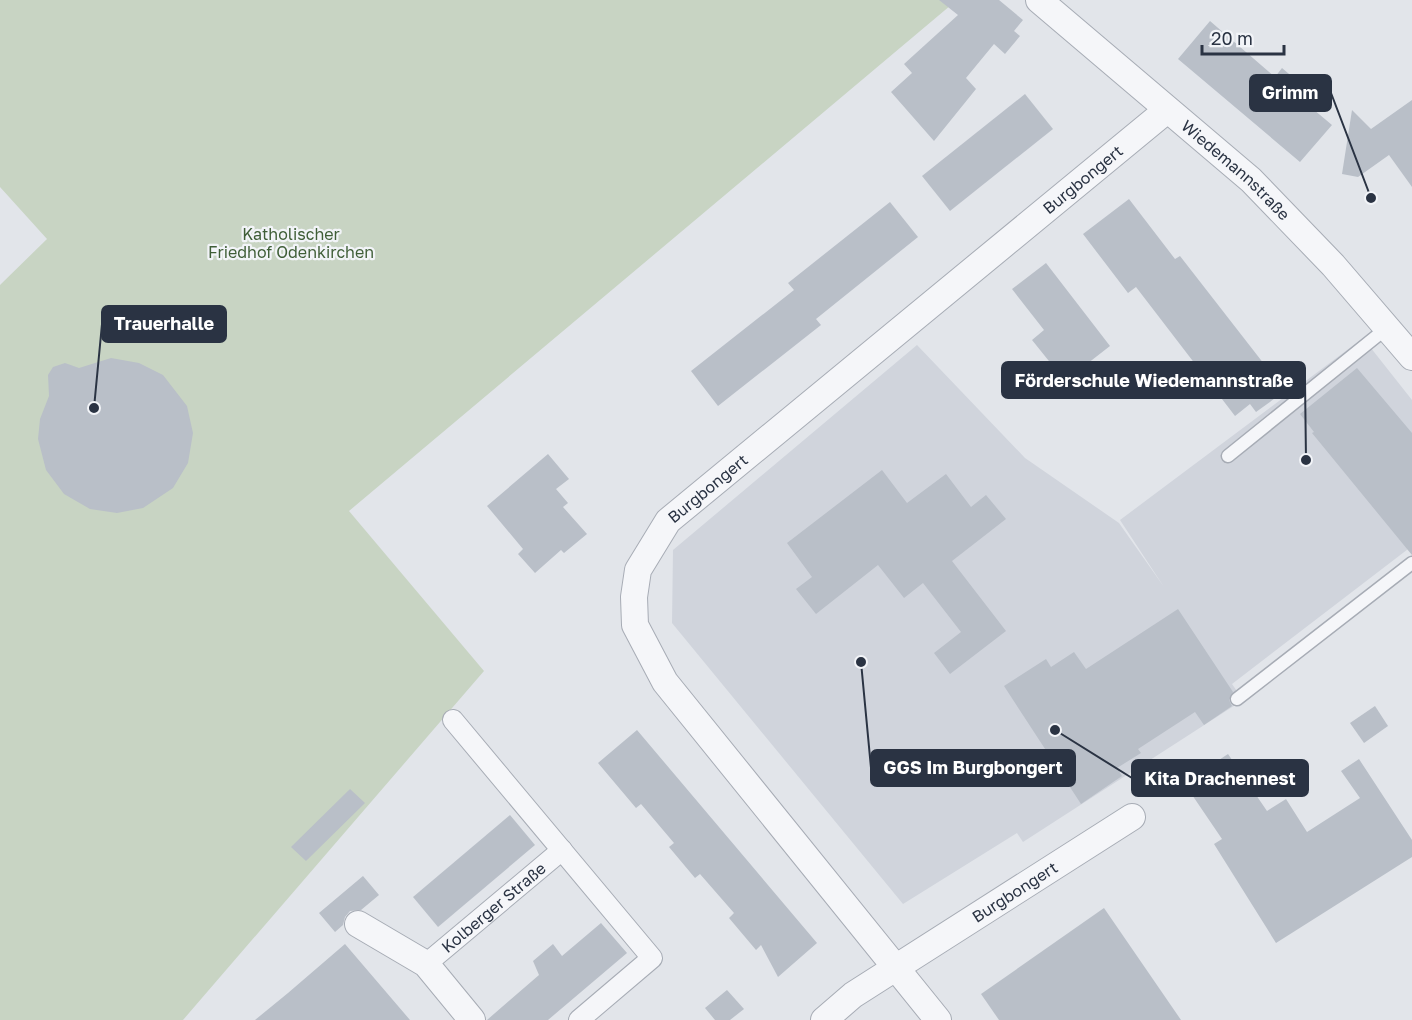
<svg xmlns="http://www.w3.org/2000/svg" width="1412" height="1020" viewBox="0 0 1412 1020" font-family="'Golos Text',sans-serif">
  <rect width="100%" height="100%" fill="#e2e5ea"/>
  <!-- built -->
  <path fill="#d0d4dc" d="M 1363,338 L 1412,400 L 1412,546 L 1232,684 L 1243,700 L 1023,842 L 1017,833 L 903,904 L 672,623 L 673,550 L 917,345 L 1025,458 L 1119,523 L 1164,587 L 1120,520 Z"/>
  <!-- green -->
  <path fill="#c8d4c3" d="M 0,0 L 957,0 L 349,511 L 484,671 L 183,1020 L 0,1020 L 0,285 L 47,239 L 0,187 Z"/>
  <!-- building -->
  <g fill="#b9bfc8">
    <path d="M 939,0 L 999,0 L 1023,20 L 1014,31 L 1020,36 L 1005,54 L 994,44 L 966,78 L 976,89 L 934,141 L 891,92 L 912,73 L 904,64 L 958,15 Z"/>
    <path d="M 1210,21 L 1275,77 L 1282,68 L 1309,91 L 1301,99 L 1332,125 L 1300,162 L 1178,59 Z"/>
    <path d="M 1025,94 L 1053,129 L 950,211 L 922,176 Z"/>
    <path d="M 1412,100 L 1412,187 L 1389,155 L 1358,177 L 1342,174 L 1352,110 L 1371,129 Z"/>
    <path d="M 1129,199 L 1175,259 L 1180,256 L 1285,391 L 1256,412 L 1250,404 L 1235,416 L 1136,287 L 1128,293 L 1083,234 Z"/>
    <path d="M 890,202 L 918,237 L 816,319 L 821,325 L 718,406 L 691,371 L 794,290 L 788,283 Z"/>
    <path d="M 1046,263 L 1110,346 L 1065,381 L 1032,340 L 1044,330 L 1012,289 Z"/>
    <path d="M 111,358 L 139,363 L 163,375 L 187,406 L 193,433 L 188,463 L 173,488 L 143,508 L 117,513 L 90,509 L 64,494 L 46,470 L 38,439 L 40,419 L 49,396 L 48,375 L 53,367 L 65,363 L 79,368 Z"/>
    <path d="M 1357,368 L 1412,433 L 1412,555 L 1312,433 L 1314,432 L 1300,414 Z"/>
    <path d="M 548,454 L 569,479 L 556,489 L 568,503 L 563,507 L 587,534 L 564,553 L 561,550 L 535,573 L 518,554 L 523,549 L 487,506 Z"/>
    <path d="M 882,470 L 907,503 L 946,474 L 971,507 L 986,495 L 1006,519 L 952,561 L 1006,631 L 950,674 L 934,653 L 961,632 L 923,583 L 904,598 L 878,565 L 816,614 L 796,589 L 812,577 L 787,543 Z"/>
    <path d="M 1178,609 L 1233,692 L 1229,700 L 1232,706 L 1204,725 L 1195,712 L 1138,749 L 1141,753 L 1117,768 L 1122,776 L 1081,804 L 1004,686 L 1046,659 L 1051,667 L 1074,652 L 1086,669 Z"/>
    <path d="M 1375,706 L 1388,726 L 1364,743 L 1350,723 Z"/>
    <path d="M 637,730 L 817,943 L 778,977 L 761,945 L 756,950 L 729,918 L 734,913 L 700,874 L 695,878 L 669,847 L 674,843 L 641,804 L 636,808 L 598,763 Z"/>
    <path d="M 1228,754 L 1267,811 L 1286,799 L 1307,832 L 1360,798 L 1341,771 L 1359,759 L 1412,840 L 1412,857 L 1276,943 L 1214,844 L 1222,839 L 1184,783 Z"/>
    <path d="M 350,789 L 365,803 L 306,861 L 291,847 Z"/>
    <path d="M 510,815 L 535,845 L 438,927 L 413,897 Z"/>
    <path d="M 363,876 L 379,895 L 361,910 L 350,911 L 345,917 L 343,925 L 335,932 L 319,913 Z"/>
    <path d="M 1104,908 L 1181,1020 L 999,1020 L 981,994 Z"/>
    <path d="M 601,923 L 627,953 L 548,1020 L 487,1020 L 539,975 L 533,961 L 553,944 L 562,956 Z"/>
    <path d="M 345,944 L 410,1020 L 255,1020 L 288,993 Z"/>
    <path d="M 727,990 L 744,1009 L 730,1020 L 715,1020 L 705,1008 Z"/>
  </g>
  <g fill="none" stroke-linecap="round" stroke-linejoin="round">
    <defs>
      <g id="service">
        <path d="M 1228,456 L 1388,327"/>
        <path d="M 1237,699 L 1412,563"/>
      </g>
      <g id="pedestrian">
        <path d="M 453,720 L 652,958 L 579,1020"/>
        <path id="s1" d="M 426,964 L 562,850"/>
      </g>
      <g id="minor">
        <path id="s2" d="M 1039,0 L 1251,180 L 1333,265 L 1412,357"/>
        <path d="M 358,924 L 426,964 L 472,1020"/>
        <path id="s3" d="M 824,1020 L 853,995 L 1132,817"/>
        <path id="s4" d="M 938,1020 L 665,682 L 635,625 L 634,597 L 638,570 L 668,521 L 1167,110"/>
      </g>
    </defs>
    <!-- service casing -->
    <use href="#service" stroke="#a7acb5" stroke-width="15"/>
    <!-- pedestrian casing -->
    <use href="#pedestrian" stroke="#a7acb5" stroke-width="22"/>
    <!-- minor casing -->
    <use href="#minor" stroke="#a7acb5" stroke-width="28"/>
    <!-- service -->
    <use href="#service" stroke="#f5f6f9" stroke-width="12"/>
    <!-- pedestrian -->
    <use href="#pedestrian" stroke="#f5f6f9" stroke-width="20"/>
    <!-- minor -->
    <use href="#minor" stroke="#f5f6f9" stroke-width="26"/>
  </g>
  <g text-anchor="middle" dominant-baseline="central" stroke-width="4.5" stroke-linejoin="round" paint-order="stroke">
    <!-- street labels -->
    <g font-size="16" fill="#2a3343" stroke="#f2f4f8">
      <text stroke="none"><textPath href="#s2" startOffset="260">Wiedemannstraße</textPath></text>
      <text stroke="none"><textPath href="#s4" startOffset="1149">Burgbongert</textPath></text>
      <text stroke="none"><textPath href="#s4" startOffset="663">Burgbongert</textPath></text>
      <text stroke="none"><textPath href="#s3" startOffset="230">Burgbongert</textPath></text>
      <text stroke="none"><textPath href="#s1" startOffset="88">Kolberger Straße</textPath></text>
    </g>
    <!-- park labels -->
    <g font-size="16" fill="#3f5e37" stroke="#f2f4f8">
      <text x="291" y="234">Katholischer<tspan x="291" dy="18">Friedhof Odenkirchen</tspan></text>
    </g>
  </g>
  <!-- callouts -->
  <path fill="none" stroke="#2a3343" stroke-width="2" d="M1371 198L1331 93M94 408L102 324M1306 460L1305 380M861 662L871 768M1055 730L1132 778"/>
  <g fill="#2a3343" stroke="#f2f4f8" stroke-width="2">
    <circle cx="1371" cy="198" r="6"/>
    <circle cx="94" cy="408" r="6"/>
    <circle cx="1306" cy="460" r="6"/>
    <circle cx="861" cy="662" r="6"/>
    <circle cx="1055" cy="730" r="6"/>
  </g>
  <g fill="#2a3343" stroke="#2a3343" stroke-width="2">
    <rect x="1250" y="75" width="81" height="36" rx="6"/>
    <rect x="102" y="306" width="124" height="36" rx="6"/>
    <rect x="1002" y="362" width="303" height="36" rx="6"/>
    <rect x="871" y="750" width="204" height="36" rx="6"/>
    <rect x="1132" y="760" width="176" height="36" rx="6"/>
  </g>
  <g font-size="18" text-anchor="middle" font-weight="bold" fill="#fff">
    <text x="1290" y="99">Grimm</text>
    <text x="164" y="330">Trauerhalle</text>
    <text x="1154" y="387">Förderschule Wiedemannstraße</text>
    <text x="973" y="774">GGS Im Burgbongert</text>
    <text x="1220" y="785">Kita Drachennest</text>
  </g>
  <!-- scale -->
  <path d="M1202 45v9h82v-9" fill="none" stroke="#2a3343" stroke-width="3"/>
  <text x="1211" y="45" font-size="18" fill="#2a3343" stroke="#f2f4f8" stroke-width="4.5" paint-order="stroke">20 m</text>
</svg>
